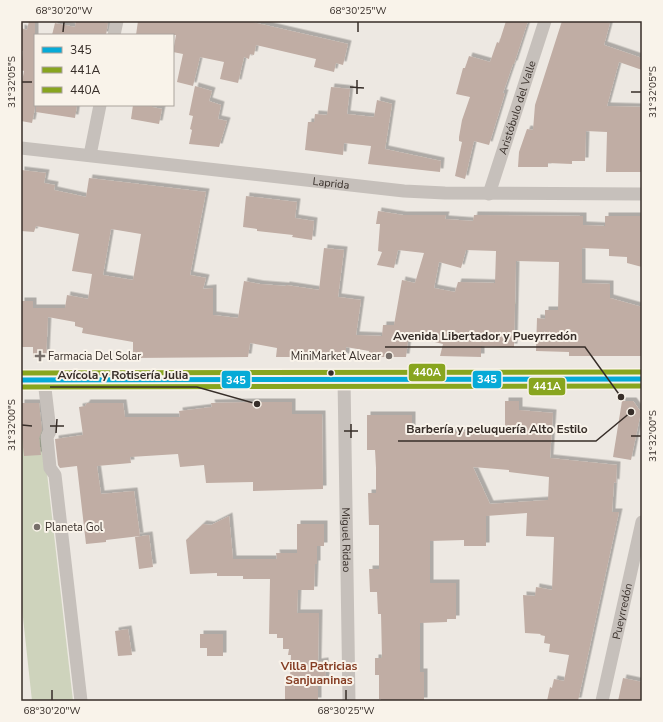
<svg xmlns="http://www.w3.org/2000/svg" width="663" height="722" viewBox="0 0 663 722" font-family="'Nunito Sans',sans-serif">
  <defs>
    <filter id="shadow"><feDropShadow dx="3.5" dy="-3.5" stdDeviation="0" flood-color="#0004"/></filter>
  </defs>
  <rect width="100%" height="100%" fill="#ede8e2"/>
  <!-- green -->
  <path fill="#ced3bc" d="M 21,403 L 39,403 L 73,701 L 32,701 L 21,599 Z"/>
  <!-- building -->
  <g fill="#c0ada4" fill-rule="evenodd" filter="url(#shadow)">
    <path d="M 29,21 L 35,21 L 35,108 L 32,123 L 21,121 L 21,87 L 24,71 L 21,70 L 23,51 L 21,50 L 21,28 L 27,30 Z"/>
    <path d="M 76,21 L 98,21 L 108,23 L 106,35 L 52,35 L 55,23 L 75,27 Z"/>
    <path d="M 138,21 L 248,21 L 348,44 L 343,65 L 336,63 L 334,72 L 314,67 L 316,59 L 256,45 L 254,55 L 250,54 L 249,59 L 244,57 L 238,83 L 220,79 L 224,62 L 200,57 L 193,86 L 177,82 L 183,54 L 173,52 L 176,35 L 136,35 Z"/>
    <path d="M 506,21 L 528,21 L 514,64 L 513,64 L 503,93 L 505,93 L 489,145 L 474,141 L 465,179 L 455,176 L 462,142 L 459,141 L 459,137 L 462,120 L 470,97 L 456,94 L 463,68 L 465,68 L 469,56 L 490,62 L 497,42 L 499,43 Z"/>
    <path d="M 562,21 L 602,21 L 610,23 L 604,45 L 642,58 L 642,70 L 619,62 L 607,106 L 642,107 L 642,172 L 606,172 L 607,132 L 586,131 L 585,161 L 572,161 L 572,164 L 548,163 L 548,167 L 518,167 L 519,152 L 527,129 L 533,130 L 535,105 Z"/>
    <path d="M 195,86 L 212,91 L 209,101 L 221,105 L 218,119 L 227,121 L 219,147 L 189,144 L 192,130 L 190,129 L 193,116 L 189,115 Z"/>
    <path d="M 331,87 L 350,89 L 347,114 L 374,117 L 377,100 L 392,104 L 385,149 L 441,161 L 440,172 L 368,164 L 371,146 L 344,143 L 343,155 L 305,150 L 308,122 L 314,122 L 315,114 L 327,115 Z"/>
    <path d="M 36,105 L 77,105 L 75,118 L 36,112 Z"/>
    <path d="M 133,105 L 152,105 L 152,107 L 162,109 L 159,124 L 131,119 Z"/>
    <path d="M 21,170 L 46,173 L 44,183 L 55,185 L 54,190 L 86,197 L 89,178 L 206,192 L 190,275 L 206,278 L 203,289 L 213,288 L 213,315 L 238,318 L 244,281 L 260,284 L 286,286 L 286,285 L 319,290 L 324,248 L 344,250 L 338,297 L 361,300 L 356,335 L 382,336 L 383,325 L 394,325 L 402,280 L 415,283 L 424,253 L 398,250 L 394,268 L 377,265 L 382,252 L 378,251 L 380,224 L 376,224 L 378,211 L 403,215 L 446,215 L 445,219 L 473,221 L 474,215 L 583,216 L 583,225 L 605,226 L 605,216 L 642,216 L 642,267 L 627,263 L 627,257 L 609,256 L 609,249 L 582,248 L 582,283 L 610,284 L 610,298 L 642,307 L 642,356 L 569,356 L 569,352 L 536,351 L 537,318 L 545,319 L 545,310 L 558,310 L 559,262 L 516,261 L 514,347 L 481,346 L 481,357 L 440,356 L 443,344 L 418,338 L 418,341 L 413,340 L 413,342 L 408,341 L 406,357 L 368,357 L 369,351 L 346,347 L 346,357 L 276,357 L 277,348 L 250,343 L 248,357 L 133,358 L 133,342 L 82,333 L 83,328 L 75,326 L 75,322 L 48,317 L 46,358 L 33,358 L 33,347 L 21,347 L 21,301 L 33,301 L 33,308 L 65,308 L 67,295 L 88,299 L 92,274 L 72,271 L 79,234 L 36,226 L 34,232 L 21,231 ZM 111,229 L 141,234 L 133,280 L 103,275 ZM 466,250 L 496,251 L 495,283 L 458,282 L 455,292 L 434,288 L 439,262 L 461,268 Z"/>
    <path d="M 246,196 L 297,202 L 295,218 L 314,221 L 312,240 L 292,237 L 293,235 L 257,231 L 257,229 L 243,227 Z"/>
    <path d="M 505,401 L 519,401 L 519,410 L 553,413 L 550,458 L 617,465 L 616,483 L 614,482 L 612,512 L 619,512 L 578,701 L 547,701 L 550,687 L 552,688 L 554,679 L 564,681 L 569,655 L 549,652 L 550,644 L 544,643 L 545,636 L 540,635 L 541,634 L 525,633 L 523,595 L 535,596 L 536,587 L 552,590 L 554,537 L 526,536 L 527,513 L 486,516 L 486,546 L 464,546 L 464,540 L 430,541 L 430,583 L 456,583 L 456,619 L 447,619 L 447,622 L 420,623 L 420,672 L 424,672 L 424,701 L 381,701 L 381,699 L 379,699 L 379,675 L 375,675 L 375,658 L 382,658 L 381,614 L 378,614 L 377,592 L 370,592 L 369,569 L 379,569 L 379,525 L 369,525 L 368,493 L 376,493 L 376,468 L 375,450 L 367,450 L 367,415 L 412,415 L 412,434 L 505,430 ZM 473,467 L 509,470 L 509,472 L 549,477 L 548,500 L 490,504 Z"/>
    <path d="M 622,401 L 633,401 L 641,412 L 631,460 L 613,457 Z"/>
    <path d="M 254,402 L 292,402 L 292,414 L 322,414 L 323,489 L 253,491 L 253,482 L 206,483 L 204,465 L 180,467 L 178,454 L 130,457 L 131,463 L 97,466 L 101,494 L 134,491 L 140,536 L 106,540 L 106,542 L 86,544 L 77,466 L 60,468 L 58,465 L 55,439 L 83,435 L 79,407 L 85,406 L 87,403 L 123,403 L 125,417 L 180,417 L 179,411 L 212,407 L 211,403 Z"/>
    <path d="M 21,403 L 39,403 L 42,430 L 39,438 L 41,455 L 24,456 L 21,429 Z"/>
    <path d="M 229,516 L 233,559 L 277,559 L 276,553 L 297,553 L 297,524 L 324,524 L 324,546 L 317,546 L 317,564 L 315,564 L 314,590 L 298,590 L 297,613 L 319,613 L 318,662 L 325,661 L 326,680 L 318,680 L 318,701 L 285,701 L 285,686 L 289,686 L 289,679 L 290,679 L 291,655 L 288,655 L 289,649 L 283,649 L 283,638 L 277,638 L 277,634 L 269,634 L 270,579 L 243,579 L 243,576 L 217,576 L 217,573 L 190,574 L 186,540 L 203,524 L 211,525 Z"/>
    <path d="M 149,535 L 153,567 L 139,569 L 135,537 Z"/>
    <path d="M 128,629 L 132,655 L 118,656 L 115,631 Z"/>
    <path d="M 200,634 L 223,634 L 223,656 L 207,656 L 207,648 L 200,648 Z"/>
    <path d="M 623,678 L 642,682 L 642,701 L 618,701 Z"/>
  </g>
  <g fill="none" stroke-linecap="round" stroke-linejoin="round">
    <!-- street -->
    <g stroke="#c6c0bb" stroke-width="13">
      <path d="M 114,35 L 117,21"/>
      <path id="s1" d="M 21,148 L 404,191 L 445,193 L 642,194"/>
      <path d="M 90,155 L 100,105"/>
      <path id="s2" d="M 489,194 L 545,21"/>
      <path id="s3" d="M 344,379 L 349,701"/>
      <path d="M 44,380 L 50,431 L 47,437 L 50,468 L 55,475 L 81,701"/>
      <path id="s4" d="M 602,701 L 642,522"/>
    </g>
    <!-- primary -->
    <path stroke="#aba5a0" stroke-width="20" d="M 21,380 L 642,379"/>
    <defs>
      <path id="bus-1" d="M 21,380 L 642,379"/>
      <path id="bus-2" d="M 21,387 L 642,386"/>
      <path id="bus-3" d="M 21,373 L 642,372"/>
    </defs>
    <!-- bus-1 casing -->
    <use href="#bus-1" stroke="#f9f3ea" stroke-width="8"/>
    <!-- bus-2 casing -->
    <use href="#bus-2" stroke="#f9f3ea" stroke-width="8"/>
    <!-- bus-3 casing -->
    <use href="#bus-3" stroke="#f9f3ea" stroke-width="8"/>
    <!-- bus-1 -->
    <use href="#bus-1" stroke="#06aad7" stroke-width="5"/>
    <!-- bus-2 -->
    <use href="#bus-2" stroke="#88a51f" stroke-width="5"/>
    <!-- bus-3 -->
    <use href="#bus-3" stroke="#88a51f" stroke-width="5"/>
  </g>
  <!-- ticks -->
  <path fill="none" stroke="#372e29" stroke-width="1.5" d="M 63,32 L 64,22M 358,32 L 358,22M 22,82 L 32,82M 350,87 L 364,88M 631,92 L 641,92M 357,94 L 357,80M 22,425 L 32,426M 50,426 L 64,426M 344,431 L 358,431M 56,433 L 57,419M 631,436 L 641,436M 351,438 L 351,424M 52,700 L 52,690M 346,700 L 346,690"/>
  <!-- markers -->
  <g fill="#776f6a" stroke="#f9f3ea" stroke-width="1.5">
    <path d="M38 350h4v4h4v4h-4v4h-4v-4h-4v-4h4z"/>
    <circle cx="389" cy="356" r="4"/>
    <circle cx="37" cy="527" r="4"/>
  </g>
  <circle fill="#372e29" stroke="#f9f3ea" stroke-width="1.5" cx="331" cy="373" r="3.5"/>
  <g text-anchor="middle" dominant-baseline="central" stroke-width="4" stroke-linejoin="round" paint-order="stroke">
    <!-- street labels -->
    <g font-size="11" fill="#372e29" stroke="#f9f3ea">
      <text stroke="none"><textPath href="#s2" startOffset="91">Aristóbulo del Valle</textPath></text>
      <text stroke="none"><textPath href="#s1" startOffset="312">Laprida</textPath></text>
      <text stroke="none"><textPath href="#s3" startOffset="161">Miguel Ridao</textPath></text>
      <text stroke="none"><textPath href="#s4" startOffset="92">Pueyrredón</textPath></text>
    </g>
    <!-- poi labels -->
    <g font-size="11" fill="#372e29" stroke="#f9f3ea" text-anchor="start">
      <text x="48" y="356">Farmacia Del Solar</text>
      <text x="381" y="356" text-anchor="end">MiniMarket Alvear</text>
      <text x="45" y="527">Planeta Gol</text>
    </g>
    <!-- neighbourhood labels -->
    <g font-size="12" font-weight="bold" fill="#853d23" stroke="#f9f3ea">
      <text x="319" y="666">Villa Patricias<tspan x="319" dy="14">Sanjuaninas</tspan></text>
    </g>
  </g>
  <!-- callouts -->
  <path fill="none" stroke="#372e29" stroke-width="1.5" d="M621 397L585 347H385M257 404L197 387H50M631 412L596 441H398"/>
  <g fill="#372e29" stroke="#f9f3ea" stroke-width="1.5">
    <circle cx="621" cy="397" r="4"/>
    <circle cx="257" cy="404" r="4"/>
    <circle cx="631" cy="412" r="4"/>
  </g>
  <g font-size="12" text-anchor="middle" font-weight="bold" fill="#372e29" stroke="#f9f3ea" stroke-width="4" stroke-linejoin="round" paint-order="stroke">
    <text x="485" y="340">Avenida Libertador y Pueyrredón</text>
    <text x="123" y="379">Avícola y Rotisería Julia</text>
    <text x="497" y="433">Barbería y peluquería Alto Estilo</text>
  </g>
  <g stroke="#f9f3ea" stroke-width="1.5">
    <rect x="408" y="363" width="38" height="19" rx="4" fill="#88a51f"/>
    <rect x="472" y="370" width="30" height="19" rx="4" fill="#06aad7"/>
    <rect x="221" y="370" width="30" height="19" rx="4" fill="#06aad7"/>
    <rect x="528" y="377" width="38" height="19" rx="4" fill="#88a51f"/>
  </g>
  <g font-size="11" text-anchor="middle" font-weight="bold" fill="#fff">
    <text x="427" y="376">440A</text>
    <text x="487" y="383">345</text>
    <text x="236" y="384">345</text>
    <text x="547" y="390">441A</text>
  </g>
  <!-- border -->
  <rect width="663" height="722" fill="none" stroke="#f9f3ea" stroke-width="44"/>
  <!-- legend -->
  <rect x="34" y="34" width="140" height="72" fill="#f9f3ea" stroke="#aba49d"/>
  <rect x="42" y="47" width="20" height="6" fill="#06aad7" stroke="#aba49d"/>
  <text x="70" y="54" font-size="12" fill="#372e29">345</text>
  <rect x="42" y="67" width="20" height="6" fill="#88a51f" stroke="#aba49d"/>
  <text x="70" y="74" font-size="12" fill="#372e29">441A</text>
  <rect x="42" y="87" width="20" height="6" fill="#88a51f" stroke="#aba49d"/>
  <text x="70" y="94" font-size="12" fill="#372e29">440A</text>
  <rect x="22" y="22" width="619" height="678" fill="none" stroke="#372e29" stroke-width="1.5"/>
  <g font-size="10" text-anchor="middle" fill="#372e29">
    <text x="64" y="14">68°30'20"W</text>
    <text x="358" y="14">68°30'25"W</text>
    <text transform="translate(11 82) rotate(-90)" y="4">31°32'05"S</text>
    <text transform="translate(652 92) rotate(-90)" y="4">31°32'05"S</text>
    <text transform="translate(11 425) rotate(-90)" y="4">31°32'00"S</text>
    <text transform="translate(652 436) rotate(-90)" y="4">31°32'00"S</text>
    <text x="52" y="714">68°30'20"W</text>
    <text x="346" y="714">68°30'25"W</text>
  </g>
</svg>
